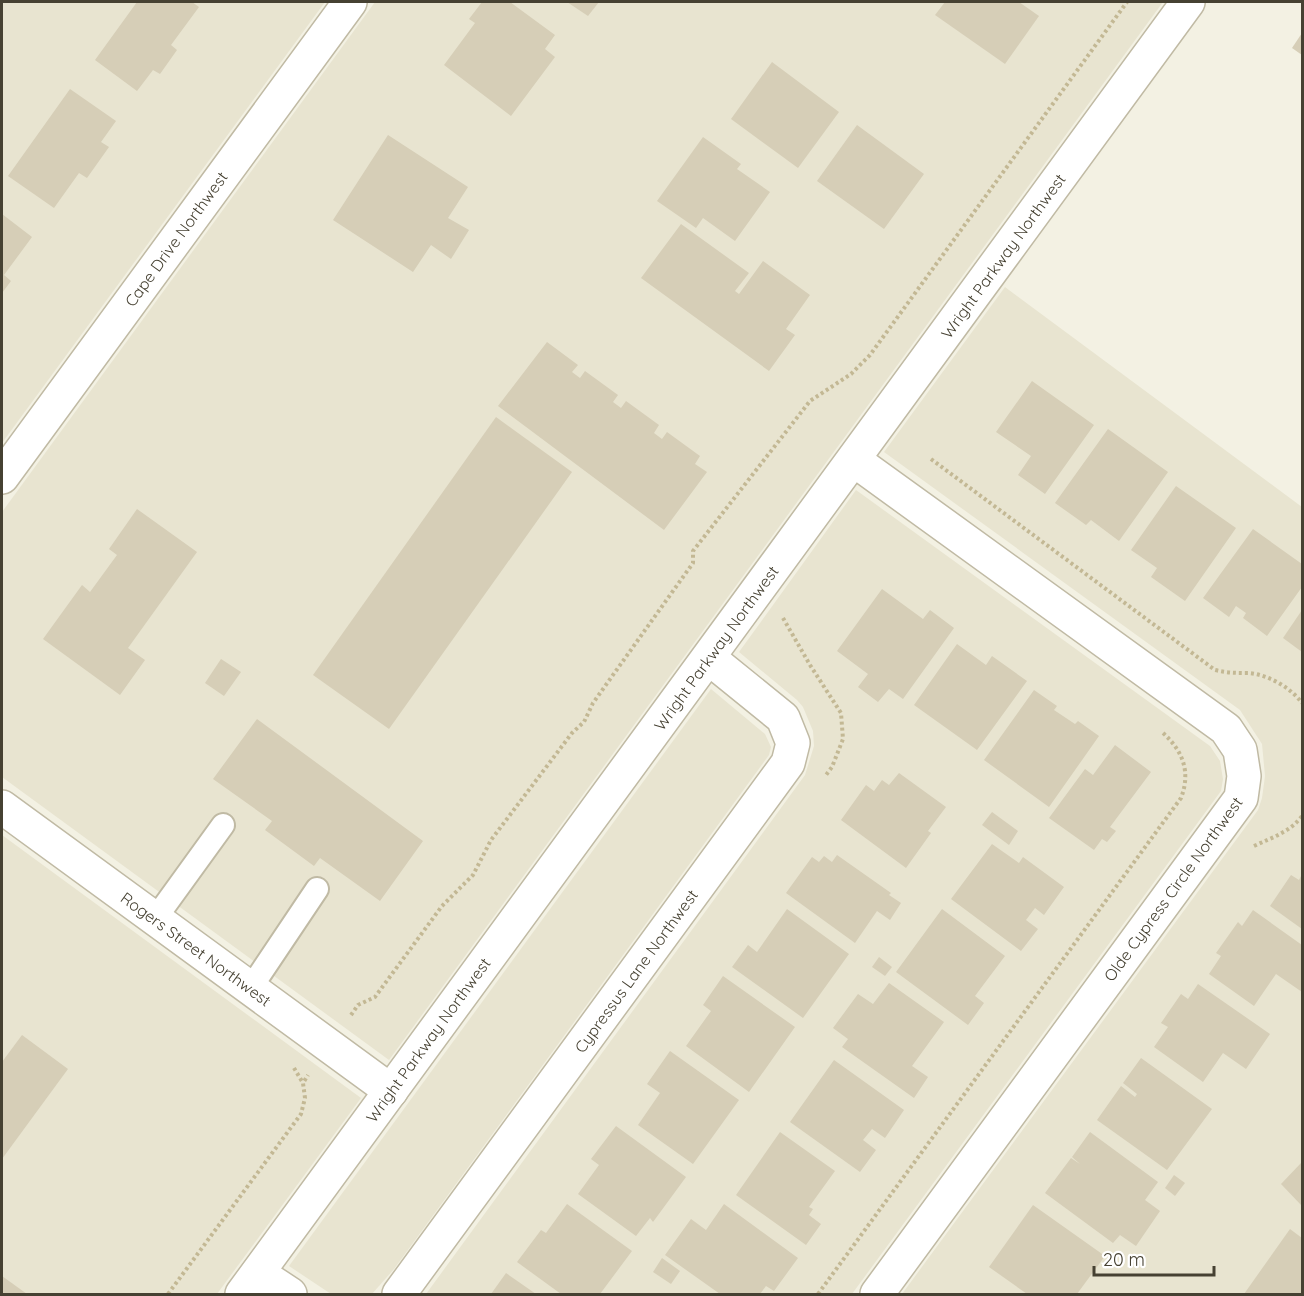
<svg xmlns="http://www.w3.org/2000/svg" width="1304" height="1296" viewBox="0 0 1304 1296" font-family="Quicksand,sans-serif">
  <rect width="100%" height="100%" fill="#f3f1e3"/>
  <!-- residential -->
  <g fill="#e8e4d0">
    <path d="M 2,2 L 325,2 L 2,443 Z"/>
    <path d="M 375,2 L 1163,2 L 389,1060 L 2,777 L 2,512 Z"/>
    <path d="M 1005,287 L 1302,507 L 1302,1294 L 902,1294 L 1258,810 L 1262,798 L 1265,776 L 1262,744 L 1240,710 L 884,452 Z"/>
    <path d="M 856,490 L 1210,746 L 1220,761 L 1223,779 L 1221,791 L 852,1294 L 426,1294 L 805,775 L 814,746 L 813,731 L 803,707 L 797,700 L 739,652 Z"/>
    <path d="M 711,689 L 765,734 L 771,747 L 769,755 L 394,1269 L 372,1294 L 331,1294 L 289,1266 Z"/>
    <path d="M 2,835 L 361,1098 L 217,1294 L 2,1294 Z"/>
  </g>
  <!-- building -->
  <g fill="#d6ceb7">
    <path d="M 137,2 L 192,2 L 199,7 L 171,45 L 177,50 L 160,74 L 153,70 L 137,91 L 95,60 Z"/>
    <path d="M 482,2 L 510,2 L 555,35 L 545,49 L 555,57 L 511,116 L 444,65 L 475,23 L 469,19 Z"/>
    <path d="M 567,2 L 599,2 L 588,16 Z"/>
    <path d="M 945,2 L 1019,2 L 1039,16 L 1005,64 L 935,15 Z"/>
    <path d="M 1302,33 L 1302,55 L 1292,48 Z"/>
    <path d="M 772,62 L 839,112 L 798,168 L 731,119 Z"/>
    <path d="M 70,89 L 116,121 L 101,142 L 109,147 L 87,178 L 79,173 L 54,208 L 8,176 Z"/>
    <path d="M 857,125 L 924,174 L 884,229 L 817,181 Z"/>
    <path d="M 388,135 L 468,187 L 448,218 L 469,230 L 451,259 L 431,245 L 413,272 L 333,220 Z"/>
    <path d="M 703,137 L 741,164 L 737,169 L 770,192 L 735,241 L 703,218 L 696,228 L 657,201 Z"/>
    <path d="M 2,214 L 32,237 L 4,275 L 11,281 L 2,293 Z"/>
    <path d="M 681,224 L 749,273 L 735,291 L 739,294 L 763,261 L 810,295 L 786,329 L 795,335 L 769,371 L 641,278 Z"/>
    <path d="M 547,342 L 578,365 L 572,372 L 580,378 L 585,371 L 618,395 L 613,402 L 621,408 L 626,401 L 659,425 L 654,433 L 662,439 L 667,432 L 700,456 L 695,464 L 707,472 L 664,530 L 498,406 Z"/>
    <path d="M 1032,381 L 1094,425 L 1045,494 L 1018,475 L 1031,456 L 996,432 Z"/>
    <path d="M 496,417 L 572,472 L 389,729 L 313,675 Z"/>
    <path d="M 1108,429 L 1168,472 L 1119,541 L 1091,520 L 1086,525 L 1055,503 Z"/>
    <path d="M 1176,486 L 1236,528 L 1185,601 L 1151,577 L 1157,568 L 1131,550 Z"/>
    <path d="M 137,509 L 197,552 L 128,648 L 145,660 L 120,695 L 43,639 L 82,585 L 90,592 L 117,555 L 109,549 Z"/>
    <path d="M 1253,529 L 1302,564 L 1302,587 L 1267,636 L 1243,618 L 1246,613 L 1236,606 L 1229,617 L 1203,598 Z"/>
    <path d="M 882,589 L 923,619 L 930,610 L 954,628 L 903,699 L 889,689 L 878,702 L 858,687 L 868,674 L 837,651 Z"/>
    <path d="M 1302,610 L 1302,652 L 1283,638 Z"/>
    <path d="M 957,644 L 986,665 L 992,656 L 1027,681 L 977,750 L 914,705 Z"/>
    <path d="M 221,659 L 241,672 L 224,696 L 205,683 Z"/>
    <path d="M 1034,690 L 1057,706 L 1054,710 L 1075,724 L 1078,721 L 1099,736 L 1049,807 L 984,760 Z"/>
    <path d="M 257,719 L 423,841 L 380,901 L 320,858 L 314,866 L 265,830 L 272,821 L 213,779 Z"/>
    <path d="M 1115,745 L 1151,772 L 1110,827 L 1116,831 L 1107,842 L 1102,839 L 1094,850 L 1049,818 L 1085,769 L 1093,775 Z"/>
    <path d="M 899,773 L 946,807 L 928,831 L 931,833 L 906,868 L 841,820 L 866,785 L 874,791 L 882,780 L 889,785 Z"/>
    <path d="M 992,812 L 1018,831 L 1009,845 L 982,825 Z"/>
    <path d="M 992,844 L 1019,863 L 1023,857 L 1064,887 L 1044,915 L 1035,908 L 1026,920 L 1038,929 L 1021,951 L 951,899 Z"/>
    <path d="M 837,855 L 891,893 L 889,895 L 901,903 L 890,920 L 877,911 L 855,943 L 786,893 L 812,857 L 819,862 L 824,856 L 832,862 Z"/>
    <path d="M 1302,874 L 1302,929 L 1270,906 L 1291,875 L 1299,880 Z"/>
    <path d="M 787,909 L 849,954 L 803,1018 L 732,967 L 748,945 L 757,952 Z"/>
    <path d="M 942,909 L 1005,956 L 975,996 L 984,1003 L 968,1025 L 896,972 Z"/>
    <path d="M 1253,910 L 1302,945 L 1302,992 L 1276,974 L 1254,1006 L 1209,974 L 1221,956 L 1216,953 L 1238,922 L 1242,926 Z"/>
    <path d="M 879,957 L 892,967 L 885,976 L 872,967 Z"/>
    <path d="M 723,976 L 795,1027 L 749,1092 L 686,1046 L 711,1011 L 703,1005 Z"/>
    <path d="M 889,983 L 944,1022 L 912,1066 L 928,1077 L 914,1098 L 842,1047 L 848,1039 L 833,1028 L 858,994 L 873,1004 Z"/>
    <path d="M 1198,984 L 1270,1034 L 1246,1069 L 1223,1053 L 1203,1082 L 1154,1047 L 1168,1027 L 1161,1023 L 1181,994 L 1188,999 Z"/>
    <path d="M 22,1035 L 68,1069 L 2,1159 L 2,1062 Z"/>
    <path d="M 670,1051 L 739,1100 L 693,1164 L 638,1125 L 660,1093 L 647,1084 Z"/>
    <path d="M 1141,1058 L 1212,1109 L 1167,1170 L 1097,1120 L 1121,1086 L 1135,1097 L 1137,1094 L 1123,1083 Z"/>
    <path d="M 834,1060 L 904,1110 L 885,1138 L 872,1129 L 863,1140 L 876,1150 L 860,1172 L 790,1122 Z"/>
    <path d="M 616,1126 L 686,1177 L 653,1222 L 650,1218 L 636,1236 L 578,1194 L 599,1165 L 591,1159 Z"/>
    <path d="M 780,1132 L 835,1171 L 809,1207 L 813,1209 L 809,1215 L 821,1224 L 806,1245 L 736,1195 Z"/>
    <path d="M 1090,1132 L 1158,1182 L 1145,1200 L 1160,1211 L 1136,1246 L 1120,1235 L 1113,1243 L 1045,1193 L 1071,1158 L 1080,1164 L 1072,1157 Z"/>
    <path d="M 1302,1162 L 1302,1206 L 1281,1184 Z"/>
    <path d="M 1174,1175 L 1185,1183 L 1175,1196 L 1165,1188 Z"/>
    <path d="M 567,1204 L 632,1251 L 600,1294 L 561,1294 L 517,1262 L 541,1230 L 546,1233 Z"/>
    <path d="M 724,1204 L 798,1258 L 774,1291 L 766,1286 L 760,1294 L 720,1294 L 665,1255 L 691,1219 L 706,1230 Z"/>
    <path d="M 1033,1205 L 1105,1256 L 1077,1294 L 1027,1294 L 989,1267 Z"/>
    <path d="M 1290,1229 L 1302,1238 L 1302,1294 L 1244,1294 Z"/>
    <path d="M 662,1258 L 680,1271 L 671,1284 L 653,1272 Z"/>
    <path d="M 506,1273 L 536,1294 L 491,1294 Z"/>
    <path d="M 2,1276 L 27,1294 L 2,1294 Z"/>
  </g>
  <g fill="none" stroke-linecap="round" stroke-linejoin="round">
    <defs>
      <g id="service">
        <path d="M 155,919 L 223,825"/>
        <path d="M 250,989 L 317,889"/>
      </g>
      <g id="minor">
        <path d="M 854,460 L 1226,729 L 1240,750 L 1244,776 L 1241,798 L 877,1294"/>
        <path d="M 2,477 L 350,2"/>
        <path d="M 2,807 L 391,1091"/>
        <path d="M 258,1273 L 290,1294"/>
        <path d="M 399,1294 L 788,763 L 793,743 L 783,718 L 709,658"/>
      </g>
      <path id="tertiary" d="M 242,1294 L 1188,2"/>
    </defs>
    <!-- service casing -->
    <use href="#service" stroke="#c0baa4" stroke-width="26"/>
    <!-- minor casing -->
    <use href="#minor" stroke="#c0baa4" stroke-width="36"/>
    <!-- tertiary casing -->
    <use href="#tertiary" stroke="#c0baa4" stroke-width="36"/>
    <!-- path -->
    <g stroke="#c3b894" stroke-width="4" stroke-dasharray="3 3" stroke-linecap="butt">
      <path d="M 931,459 L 1215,670 C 1227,673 1237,673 1249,673 C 1269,675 1291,688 1302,703"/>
      <path d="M 783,618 L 810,665 L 841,713 L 843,739 L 832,767 L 826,775"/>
      <path d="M 1254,846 C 1273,837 1290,832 1302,816"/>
      <path d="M 351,1015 L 358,1005 L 375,997 L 442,906 L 473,875 L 491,840 L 572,733 L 584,722 L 593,703 L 693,563 L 693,551 L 810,401 L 851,374 L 870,355 L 1127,2"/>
      <path d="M 294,1068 L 303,1083"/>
      <path d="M 168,1294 L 301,1114 L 305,1098 L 303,1083 L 308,1075"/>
      <path d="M 818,1294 L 1181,798 C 1191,772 1183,751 1163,733"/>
    </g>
    <!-- service -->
    <use href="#service" stroke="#fff" stroke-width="22"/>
    <!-- minor -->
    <use href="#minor" stroke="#fff" stroke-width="33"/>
    <!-- tertiary -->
    <use href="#tertiary" stroke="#fff" stroke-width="33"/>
  </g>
  <g text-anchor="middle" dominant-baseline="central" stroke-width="4.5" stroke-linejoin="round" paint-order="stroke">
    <!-- street labels -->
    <g font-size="16" fill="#464132" stroke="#fff">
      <text transform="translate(176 239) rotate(-54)">Cape Drive Northwest</text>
      <text transform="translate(1003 256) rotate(-54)">Wright Parkway Northwest</text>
      <text transform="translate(716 648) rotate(-54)">Wright Parkway Northwest</text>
      <text transform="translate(1173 889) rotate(-54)">Olde Cypress Circle Northwest</text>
      <text transform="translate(196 949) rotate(36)">Rogers Street Northwest</text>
      <text transform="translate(636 971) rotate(-54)">Cypressus Lane Northwest</text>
      <text transform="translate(428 1040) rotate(-54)">Wright Parkway Northwest</text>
    </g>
  </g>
  <!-- border -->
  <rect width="1304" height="1296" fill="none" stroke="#464132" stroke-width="6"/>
  <!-- scale -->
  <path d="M1094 1266v9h120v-9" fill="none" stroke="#464132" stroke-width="3"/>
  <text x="1103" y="1266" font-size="18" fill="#464132" stroke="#ffffff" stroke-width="4.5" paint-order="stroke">20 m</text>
</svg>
